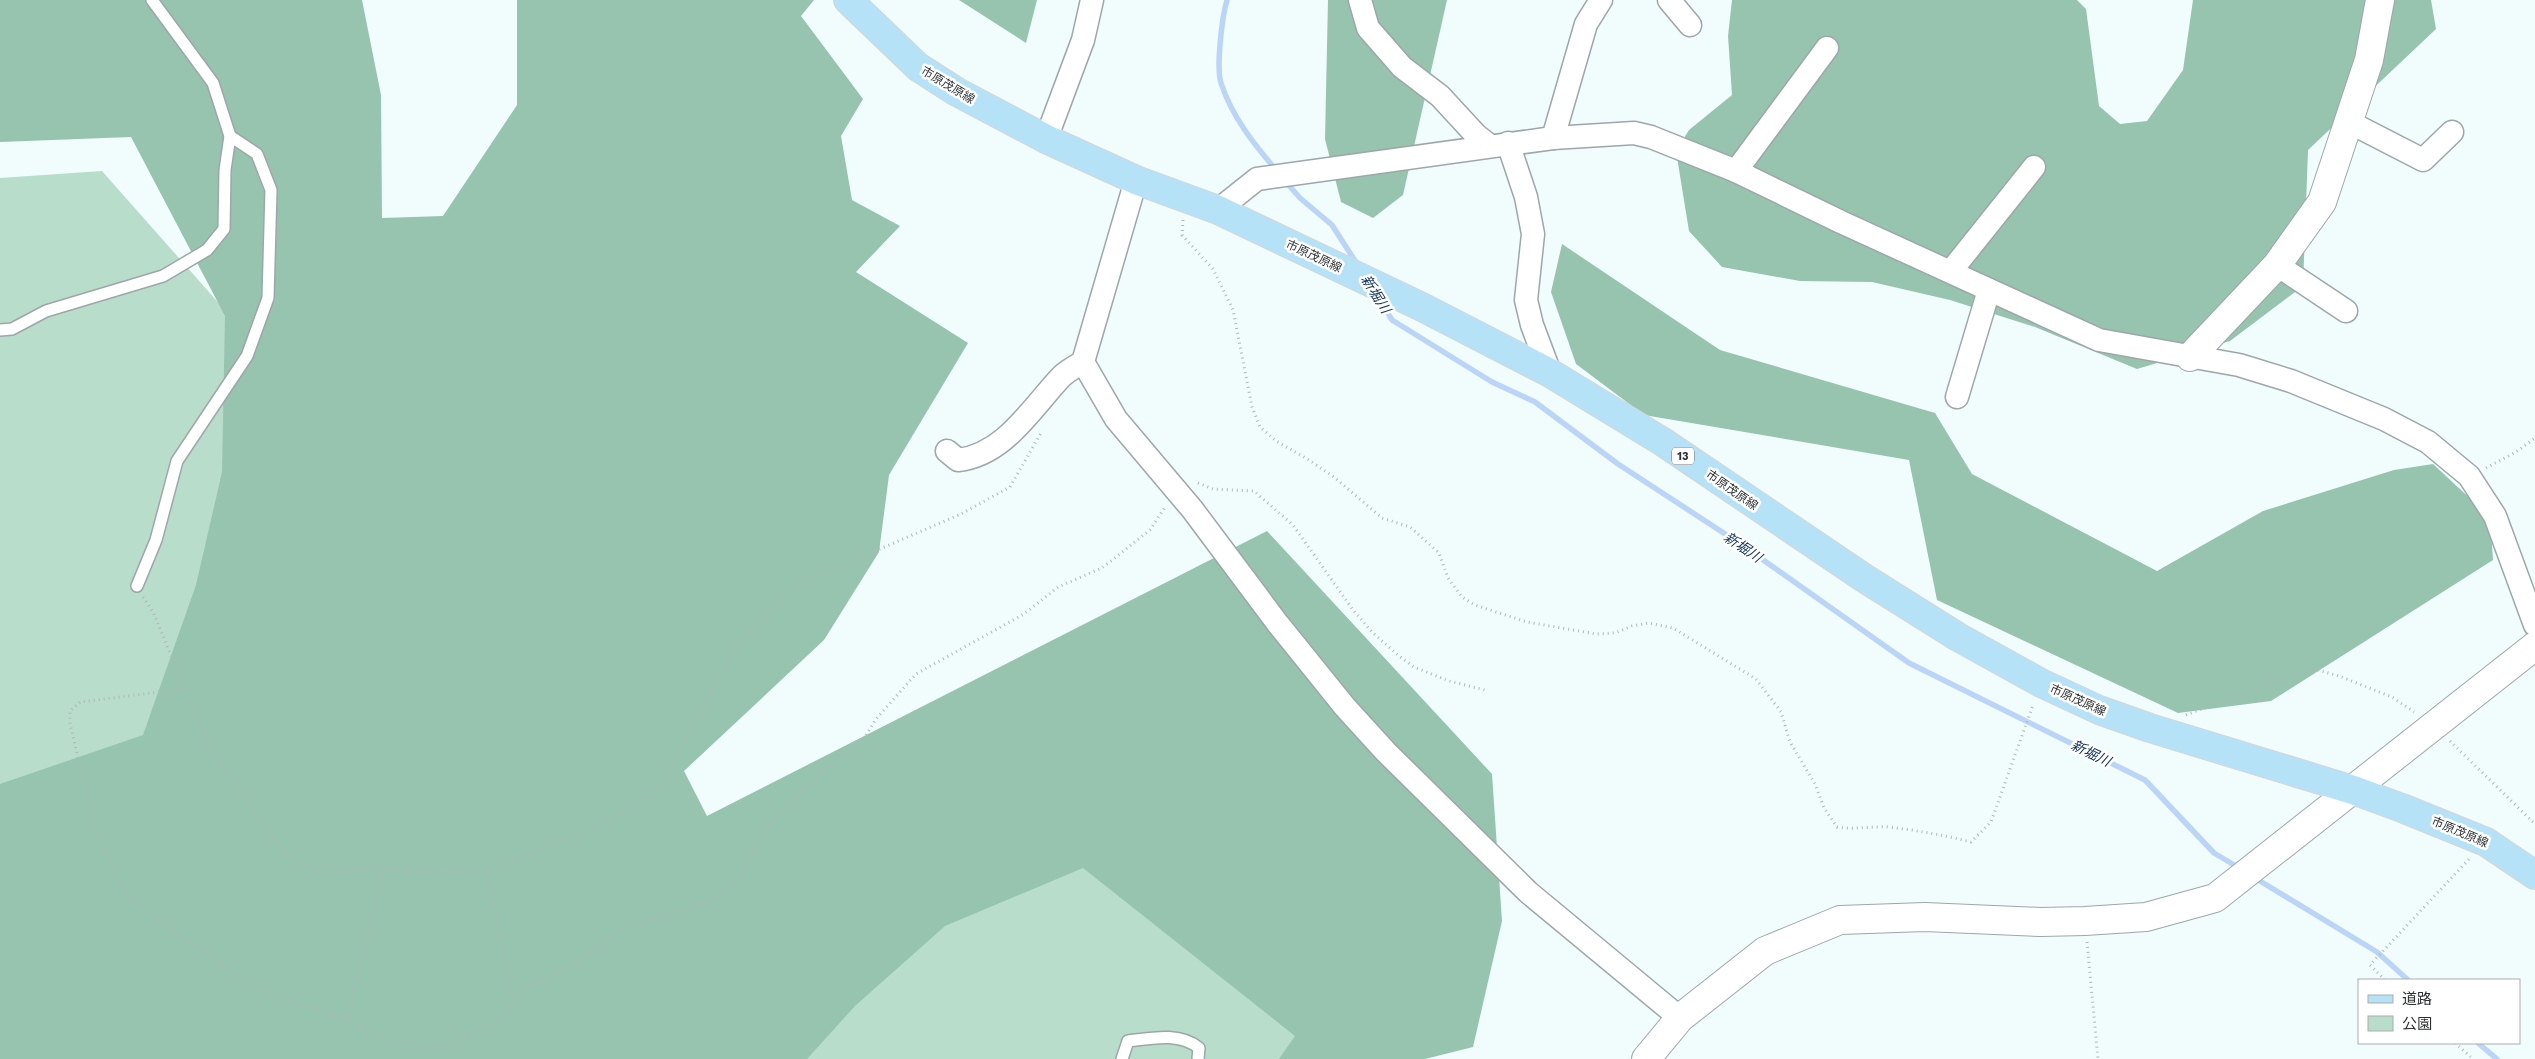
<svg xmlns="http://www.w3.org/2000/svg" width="2535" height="1059" viewBox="0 0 2535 1059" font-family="'Work Sans','Noto Sans JP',sans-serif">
  <rect width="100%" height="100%" fill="#f1fcfd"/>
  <!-- green -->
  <path fill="#b8ddcb" d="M 102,171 L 589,722 L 763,945 L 1027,775 L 1358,1059 L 0,1059 L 0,178 Z"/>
  <!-- forest -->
  <g fill="#96c4af">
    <path d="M 0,0 L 362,0 L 381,95 L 382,218 L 443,216 L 517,105 L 517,0 L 814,0 L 801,16 L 863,99 L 841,136 L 852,200 L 900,226 L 856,272 L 968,343 L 889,475 L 879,552 L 824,640 L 684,771 L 707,816 L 1267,531 L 1492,774 L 1502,921 L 1473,1047 L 1425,1059 L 1279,1059 L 1295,1036 L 1083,868 L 945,926 L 855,1006 L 807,1059 L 0,1059 L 0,784 L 143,735 L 196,585 L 222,472 L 225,316 L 131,137 L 0,142 Z"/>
    <path d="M 959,0 L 1037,0 L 1026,43 Z"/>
    <path d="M 1328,0 L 1447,0 L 1403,195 L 1373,218 L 1341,202 L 1325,139 Z"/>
    <path d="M 1732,0 L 2077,0 L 2086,9 L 2099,106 L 2120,124 L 2147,121 L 2183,70 L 2193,0 L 2431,0 L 2436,29 L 2308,150 L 2303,286 L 2230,341 L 2137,369 L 2035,327 L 1950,300 L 1872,282 L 1800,281 L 1722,267 L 1689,231 L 1676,151 L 1689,130 L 1732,95 L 1728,36 Z"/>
    <path d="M 1562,244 L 1720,350 L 1935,413 L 1972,474 L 2157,571 L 2263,511 L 2394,470 L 2433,464 L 2490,517 L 2493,560 L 2271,701 L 2178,713 L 1937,600 L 1909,460 L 1644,415 L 1576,364 L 1551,292 Z"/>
  </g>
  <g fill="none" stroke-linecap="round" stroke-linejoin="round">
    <!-- stream -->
    <g stroke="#bad5f8" stroke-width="5.5">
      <path d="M 1227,0 C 1222,17 1216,67 1221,83 C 1232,117 1254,144 1276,170"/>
      <path d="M 1285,181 L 1300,198 L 1332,225 L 1357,264"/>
      <path d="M 1378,297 L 1392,320 L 1492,382 L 1535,402 L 1618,464 L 1742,545 L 1909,663 L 2145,780 L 2214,853 L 2241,869"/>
      <path d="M 2255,878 L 2377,952 L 2408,980"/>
      <path d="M 2478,1043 L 2497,1059"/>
    </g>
    <defs>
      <g id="service">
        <path d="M 0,330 L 12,329 L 46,311 L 163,276 L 207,250 L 224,229 L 225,170 L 230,136 L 213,83 L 152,0"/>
        <path d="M 137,586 L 156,540 L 177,461 L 247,356 L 268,298 L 271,190 L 257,154 L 230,136"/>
        <path d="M 1122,1059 L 1128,1041 C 1152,1038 1180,1032 1199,1048 L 1198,1059"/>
      </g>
      <g id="minor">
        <path d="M 1360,0 L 1368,28 L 1402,67 L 1440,96 L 1476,135 L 1490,146"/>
        <path d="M 1669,0 L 1690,25"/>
        <path d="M 2349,122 L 2423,160 L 2452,132"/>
        <path d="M 1553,138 L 1586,24 L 1601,0"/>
        <path d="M 1046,139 L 1083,40 L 1092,0"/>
        <path d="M 1508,143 L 1526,197 L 1533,234 L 1526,300 L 1532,325 L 1550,373"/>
        <path d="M 1736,171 L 1827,48"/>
        <path d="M 1218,210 L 1257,179 L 1553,138 L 1634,133 L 1651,137 L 1736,171 L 1841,222 L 2099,340 L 2239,365 L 2291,381 L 2384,419 L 2428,442 L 2469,476 L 2495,516 L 2535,625"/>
        <path d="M 2277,265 L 2346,311"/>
        <path d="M 1951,271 L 2034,167"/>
        <path d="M 1083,362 L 1116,419 L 1192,509 L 1278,624 L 1345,707 L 1386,752 L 1528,892 L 1680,1018"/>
        <path d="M 1957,397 L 1989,290"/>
        <path d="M 947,451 L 958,460 C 1004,455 1031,409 1061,377 C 1067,371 1076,366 1083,362 L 1136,180"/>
      </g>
      <g id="tertiary">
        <path d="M 2190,357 L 2277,265 L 2322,202 L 2369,60 L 2380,0"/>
        <path d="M 1646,1059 L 1680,1018 L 1765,951 L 1840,920 L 1925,917 L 2041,922 L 2085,921 L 2146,917 L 2215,898 L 2535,646"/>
      </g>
      <path id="primary" d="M 848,0 L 918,67 L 957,92 L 1046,139 L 1136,180 L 1218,210 L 1422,307 L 1550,373 L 1663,442 L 1864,578 L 1958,637 L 2041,683 L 2099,710 L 2150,728 L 2353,790 L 2402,808 L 2486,842 L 2535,875"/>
    </defs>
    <!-- service casing -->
    <use href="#service" stroke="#9da7a9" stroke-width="14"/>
    <!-- minor casing -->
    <use href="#minor" stroke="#9da7a9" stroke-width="25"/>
    <!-- tertiary casing -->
    <use href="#tertiary" stroke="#9da7a9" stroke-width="30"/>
    <!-- primary casing -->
    <use href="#primary" stroke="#d5d6d6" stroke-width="30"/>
    <!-- path -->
    <g stroke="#b0b8b9" stroke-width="3" stroke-dasharray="1 4" stroke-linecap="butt">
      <path d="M 1183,220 L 1182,235 L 1213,269 L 1233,310 L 1252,407 L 1260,427 L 1276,441 L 1309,460 L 1334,477 L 1382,518 L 1410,527 L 1439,553 L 1448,578 L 1462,597 L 1475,605 L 1527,622 L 1596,634 L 1615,633 L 1632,626 L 1649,623 L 1673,628 L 1756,679 L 1781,712 L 1790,742 L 1815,784 L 1824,808 L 1837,827 C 1855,830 1870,826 1887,827 C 1916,830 1943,835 1971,842 L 1991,822 L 2033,705"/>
      <path d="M 2486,468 L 2516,452 L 2535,438"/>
      <path d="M 1198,483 L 1213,489 L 1254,491 L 1293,525 L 1353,610 L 1372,632 L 1399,656 L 1414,667 L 1449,681 L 1485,690"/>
      <path d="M 143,597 L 153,612 L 207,743 L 278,846 L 310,869 L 489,870 L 613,818 L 660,785 L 739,641 L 794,586 L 961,514 L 1010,487 L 1041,433"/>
      <path d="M 184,689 L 80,702 L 70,711 L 70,723 L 92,819 L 121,885 L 146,913 L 262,991 L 341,1017 L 391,1042 L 430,1047 L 453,1043 L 499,1019 L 513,999 L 528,985 L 580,960 L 618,931 L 702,904 L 728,889 L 740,878 L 768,825 L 822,773 L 863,740 L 876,719 L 916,674 L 1024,614 L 1058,587 L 1102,568 L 1150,530 L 1165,507"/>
      <path d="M 2186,715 L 2262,686 L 2314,669 L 2339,676 L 2392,697 L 2414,712"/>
      <path d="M 2450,741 L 2535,824"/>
      <path d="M 486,870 L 513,998"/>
      <path d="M 2087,942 L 2098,1059"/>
      <path d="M 2385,980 L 2370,965 L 2470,858"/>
      <path d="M 346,1020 L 384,869"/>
      <path d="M 2455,1043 L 2473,1059"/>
    </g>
    <!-- service -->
    <use href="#service" stroke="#fff" stroke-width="11"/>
    <!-- minor -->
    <use href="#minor" stroke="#fff" stroke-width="22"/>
    <!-- tertiary -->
    <use href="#tertiary" stroke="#fff" stroke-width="28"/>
    <!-- primary -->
    <use href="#primary" stroke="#b6e2f8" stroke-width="28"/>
  </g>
  <g text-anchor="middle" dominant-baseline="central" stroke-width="5" stroke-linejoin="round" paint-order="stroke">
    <!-- shield labels -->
    <rect fill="#fff" stroke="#6d7070" stroke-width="1" x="1672" y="447.5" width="22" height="17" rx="4"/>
    <g font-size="11" font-weight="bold" fill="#2e3232">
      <text x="1683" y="456">13</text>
    </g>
    <!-- street labels -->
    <g font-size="12" fill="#2e3232" stroke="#fff">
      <text transform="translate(948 85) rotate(31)">市原茂原線</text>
      <text transform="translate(1314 256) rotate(25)">市原茂原線</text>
      <text transform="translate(1732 490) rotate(35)">市原茂原線</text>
      <text transform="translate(2078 700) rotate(24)">市原茂原線</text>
      <text transform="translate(2460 832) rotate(23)">市原茂原線</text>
    </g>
    <!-- water labels -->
    <g font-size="14" font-style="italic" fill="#123460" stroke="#fff">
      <text transform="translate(1376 294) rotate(58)">新堀川</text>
      <text transform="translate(1743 547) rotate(34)">新堀川</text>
      <text transform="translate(2091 753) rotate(26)">新堀川</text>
    </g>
  </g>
  <!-- legend -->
  <rect x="2358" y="979" width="162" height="65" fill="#ffffff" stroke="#abadad"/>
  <rect x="2368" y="995" width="25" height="8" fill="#b6e2f8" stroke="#abadad"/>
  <text x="2402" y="1004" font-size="15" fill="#2e3232">道路</text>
  <rect x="2368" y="1016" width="25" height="15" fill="#b8ddcb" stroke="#abadad"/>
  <text x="2402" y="1029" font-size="15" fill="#2e3232">公園</text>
</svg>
